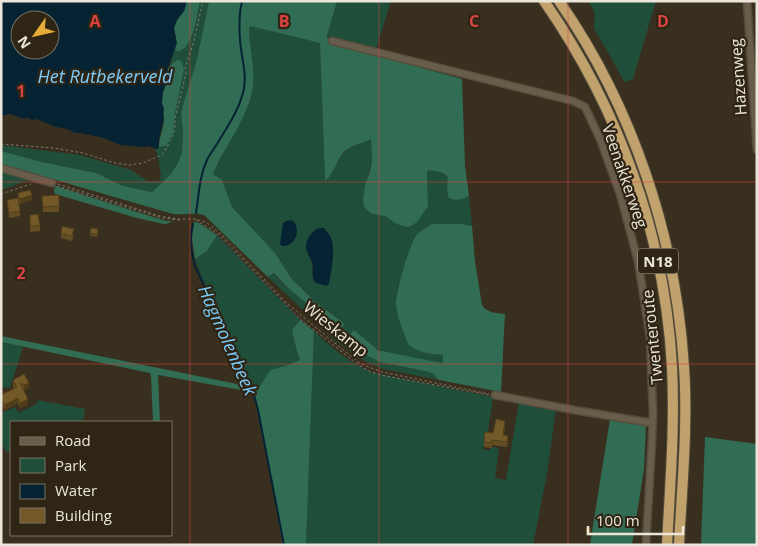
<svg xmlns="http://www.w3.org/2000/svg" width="758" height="546" viewBox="0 0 758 546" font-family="'Open Sans',sans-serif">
  <rect width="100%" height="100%" fill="#392f1e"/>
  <!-- green -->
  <g fill="#1f4f3b" fill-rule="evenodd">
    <path d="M 200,1 L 209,1 L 197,59 L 181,112 L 183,132 L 182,152 L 178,163 L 171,174 L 152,192 L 123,186 L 96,173 L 42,162 L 1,151 L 1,145 L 80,155 L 131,170 L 147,181 L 158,181 L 160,179 L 161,176 L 158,156 L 155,149 L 157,149 L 159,147 L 164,147 L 178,99 L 173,63 L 170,65 L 173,54 L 175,49 L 176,51 C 193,53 197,14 200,1 Z"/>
    <path d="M 337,1 L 391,1 L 376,49 L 327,37 Z"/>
    <path d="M 588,1 L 656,1 L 633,79 L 625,82 L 623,79 L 594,28 C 595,13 597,15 588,1 Z"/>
    <path d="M 250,26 L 320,43 L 325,180 C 335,174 336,160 346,151 C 352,145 363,142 371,139 L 372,161 L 364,191 L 369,212 C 374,215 379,214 385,216 C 396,220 397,228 411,226 L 428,206 L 427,172 L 429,170 C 449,173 449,176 447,195 L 451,199 L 463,199 L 469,196 L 472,226 L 462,224 L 432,224 L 423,229 L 417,236 L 412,245 L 398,288 L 397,308 L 408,343 C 416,353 431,353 443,355 L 443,363 C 422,359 387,357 370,344 L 360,350 C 379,364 402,366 425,371 L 432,373 L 439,380 L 383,369 L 370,364 L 358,357 L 336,341 L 323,329 L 268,277 L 273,273 L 287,287 L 339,331 L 345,324 L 314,301 L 291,278 L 275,253 L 232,207 L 222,180 L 213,174 C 225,145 250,117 253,86 C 254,69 250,52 249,35 L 249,28 ZM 318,228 L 322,228 L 323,284 L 313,278 C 313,267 312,260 306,250 C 308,240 310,234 318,228 Z"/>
    <path d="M 1,170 L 30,179 L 27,181 L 1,190 Z"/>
    <path d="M 217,235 L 300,320 L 292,330 L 296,348 L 300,360 L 288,365 L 270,370 L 254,396 L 201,275 L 195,259 L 207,251 Z"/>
    <path d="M 314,331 C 330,347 352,364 373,373 L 493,397 L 487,438 L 485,438 L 483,449 L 490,451 L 491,447 L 499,448 L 495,478 L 506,480 L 519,402 L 556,409 L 547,474 L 533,545 L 306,545 Z"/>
    <path d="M 1,342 L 23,347 L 10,388 L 1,387 Z"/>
    <path d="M 37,400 L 85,409 L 83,422 L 11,422 L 11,452 C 8,451 6,452 4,448 C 0,441 1,422 1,413 L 15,407 L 19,413 L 38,403 Z"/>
  </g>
  <!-- forest -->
  <g fill="#316d54">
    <path d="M 187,1 L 200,1 C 197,14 193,53 176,51 L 175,49 L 176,38 L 174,28 L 177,20 L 184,11 Z"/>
    <path d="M 209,1 L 337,1 L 327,36 L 329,42 L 462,79 L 465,166 L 469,196 C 462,200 456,201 449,198 C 442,181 459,174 429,170 L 427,172 L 428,206 L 417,222 L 409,227 L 403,226 L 397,224 L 385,216 L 372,214 L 367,210 L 364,206 L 363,200 L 365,185 L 370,171 L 372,161 L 371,139 C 363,143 352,145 345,151 C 336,160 335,173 325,181 L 320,43 L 250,26 L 249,28 C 249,47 255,67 253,86 C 249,118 225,145 213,174 L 222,180 L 232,207 L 275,253 L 291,278 L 314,301 L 345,324 L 339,331 L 287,287 L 274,273 L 268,277 L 204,215 C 194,212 183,215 173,214 L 1,164 L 1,151 L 42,162 L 96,173 L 123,186 L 152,192 L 171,174 L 178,163 L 182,152 L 183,132 L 181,112 L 197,59 Z"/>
    <path d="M 178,60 L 182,62 L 184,69 L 175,113 L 173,133 L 166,146 L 159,147 C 159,138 163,130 164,120 C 164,114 162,108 162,102 C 161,95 165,89 166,82 C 167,80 166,77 166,75 C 167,68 172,63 178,60 Z"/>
    <path d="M 55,186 L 166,221 L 173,221 L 166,224 L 164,224 L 137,218 L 55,194 L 54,191 Z"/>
    <path d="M 194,222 L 199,223 L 217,235 L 207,251 L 195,259 L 192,238 Z"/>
    <path d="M 432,224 L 462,224 L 472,226 L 475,262 L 482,305 C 487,313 496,313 505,314 L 501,392 L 439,380 L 432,373 L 425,371 L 380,362 L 368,356 L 347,338 L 354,330 L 378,350 L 411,357 L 443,363 L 443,355 C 432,354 418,353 409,345 C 405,338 396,312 396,304 C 396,292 409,246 416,236 C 420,231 426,227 432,224 Z"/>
    <path d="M 300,320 L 314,331 L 306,545 L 283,545 L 259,412 L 254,396 L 270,370 L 288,365 L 300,360 L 296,348 L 292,330 Z"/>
    <path d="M 1,336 L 242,385 L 243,386 L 241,390 L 158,375 L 160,422 L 153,422 L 151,377 L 150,373 L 1,342 Z"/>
    <path d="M 610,419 L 646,425 L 644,469 L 632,545 L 590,545 Z"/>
    <path d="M 705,437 L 757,444 L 757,545 L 701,545 Z"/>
  </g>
  <!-- water -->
  <g fill="#062333" fill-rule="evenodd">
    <path d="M 1,1 L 187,1 L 184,11 L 177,20 L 174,28 L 177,43 L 166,74 L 167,81 L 163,92 L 162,103 L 164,109 L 163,115 L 164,119 L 159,139 L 159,147 L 157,149 L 148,146 L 142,147 L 120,145 L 104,138 L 80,133 L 75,133 L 67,129 L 56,127 L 36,119 L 32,120 L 28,118 C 19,120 16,114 9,114 C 6,115 4,116 1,115 ZM 20,20 L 50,20 L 50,50 L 20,50 Z"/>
    <path d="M 292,220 C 302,228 296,247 282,246 L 280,244 L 283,223 L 286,221 Z"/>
    <path d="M 318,228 L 324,228 C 326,231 330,235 331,238 C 336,252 331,270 329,284 L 326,286 C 322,284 317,284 315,282 C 311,278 313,271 313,266 C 312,260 309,257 307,251 C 303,242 311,233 318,228 Z"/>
  </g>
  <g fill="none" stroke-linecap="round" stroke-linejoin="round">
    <!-- stream -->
    <g stroke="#062333" stroke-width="2">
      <path d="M 196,213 C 199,195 199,177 207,160 C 209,155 214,149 217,144 C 227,127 238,112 243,93 C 248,75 241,57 240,40 C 239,27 239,14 242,1"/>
      <path d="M 193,224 C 189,239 191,250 195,266 L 253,391 L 258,410 L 284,545"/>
    </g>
    <defs>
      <g id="minor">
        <path d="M 747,1 L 757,150"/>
        <path d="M 332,41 L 573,101 L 585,107 L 600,139 L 620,194 L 638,261 L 650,337 L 653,414 L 652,441 L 646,545"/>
        <path d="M 1,168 L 52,183"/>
        <path d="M 495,395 L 574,410 L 652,423"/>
      </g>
      <g id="trunk">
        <path d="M 544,1 C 619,109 665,236 672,367 C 675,427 670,486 667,545"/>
        <path d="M 559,1 C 633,107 676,238 684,367 C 688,426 682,486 679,545"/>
      </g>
    </defs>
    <!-- minor casing -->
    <use href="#minor" stroke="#554d3e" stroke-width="9"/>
    <!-- trunk casing -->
    <use href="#trunk" stroke="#554d3e" stroke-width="12"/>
    <!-- path -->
    <g stroke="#82796b" stroke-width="1" stroke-dasharray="2.5 2.5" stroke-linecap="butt">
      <path d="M 1,144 L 54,148 L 83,153 L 115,163 L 130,165 L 143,163 L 161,155 L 165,151 L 173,135 L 175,127 L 175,118 L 186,74 L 185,68 L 193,44 L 203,1"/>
      <path d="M 58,184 L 160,216 L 177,219 L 194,219 L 206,222 L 221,234 L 287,303 L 315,327 L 361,364 L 382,372 L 489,394"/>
      <path d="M 57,186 L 162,218 L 177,220 L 181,220"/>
      <path d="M 1,194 L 31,184"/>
      <path d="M 196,220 L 206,226 L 219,235 L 300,319 L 360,366 L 371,372 L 381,375 L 489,395"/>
    </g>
    <!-- minor -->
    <use href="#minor" stroke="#685d4a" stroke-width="6"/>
    <!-- trunk -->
    <use href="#trunk" stroke="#c2a26c" stroke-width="10"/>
  </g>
  <!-- wall -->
  <g fill="#634d22">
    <path d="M 18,193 L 32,200 L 20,204 L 19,202 L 20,216 L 9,218 L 7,200 L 18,198 Z"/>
    <path d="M 59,195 L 59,212 L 43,212 L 42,196 Z"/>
    <path d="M 30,220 L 40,226 L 40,231 L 30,232 Z"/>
    <path d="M 98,232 L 97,237 L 90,236 L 90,233 Z"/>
    <path d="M 61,233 L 74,234 L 72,241 L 61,238 Z"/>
    <path d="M 24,374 L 29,388 L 24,390 L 28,404 L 20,408 L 18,403 L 5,410 L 1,404 L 1,395 L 14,389 L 13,385 L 13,380 Z"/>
    <path d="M 505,426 L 504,435 L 508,441 L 507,447 L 492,445 L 492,448 L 484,447 L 484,442 L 493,433 Z"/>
    <path d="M 591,531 L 590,536 L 586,535 L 586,532 Z"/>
  </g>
  <!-- shaded-wall -->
  <g fill="#503e1b">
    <path d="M 32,195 L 32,200 L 20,204 L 20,199 Z"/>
    <path d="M 29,383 L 29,388 L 24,390 L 24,385 Z"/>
    <path d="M 18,398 L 18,403 L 5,410 L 5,405 Z"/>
    <path d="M 28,399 L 28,404 L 20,408 L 20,403 Z"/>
  </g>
  <!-- building -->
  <g fill="#735927" stroke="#503e1b">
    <path d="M 30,190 L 32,195 L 20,199 L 18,193 Z"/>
    <path d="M 59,195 L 59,206 L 43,207 L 42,196 Z"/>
    <path d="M 18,198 L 20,211 L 9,213 L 7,200 Z"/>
    <path d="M 38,214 L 40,226 L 30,226 L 30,215 Z"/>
    <path d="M 62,226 L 74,229 L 72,236 L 61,233 Z"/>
    <path d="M 91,228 L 98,229 L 97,235 L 90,233 Z"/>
    <path d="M 24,374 L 29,383 L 24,385 L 20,383 L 28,399 L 20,403 L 18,398 L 5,405 L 1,398 L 1,395 L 17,387 L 13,380 Z"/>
    <path d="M 496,419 L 505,421 L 503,435 L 508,436 L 507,442 L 492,440 L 492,443 L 484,442 L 485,432 L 493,433 Z"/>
    <path d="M 586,528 L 591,528 L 590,533 L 586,532 Z"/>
  </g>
  <!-- grid -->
  <path fill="none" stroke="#d94443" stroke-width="1" stroke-opacity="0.55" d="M 190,1 L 190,545M 379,1 L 379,545M 568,1 L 568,545M 1,182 L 757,182M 1,364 L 757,364"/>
  <g text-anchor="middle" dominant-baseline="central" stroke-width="4.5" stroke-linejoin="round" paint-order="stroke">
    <!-- shield labels -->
    <rect fill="#2f2514" stroke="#b3ab9f" stroke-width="1" x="638" y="248.5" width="40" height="25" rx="4"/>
    <g font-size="15" font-weight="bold" fill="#ebe5da">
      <text x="658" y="261">N18</text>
    </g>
    <!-- street labels -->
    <g font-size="16" fill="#ebe5da" stroke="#2f2514">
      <text transform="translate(738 77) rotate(-94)">Hazenweg</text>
      <text transform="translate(625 176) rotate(71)">Veenakkerweg</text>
      <text transform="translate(336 329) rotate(39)">Wieskamp</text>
      <text transform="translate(652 337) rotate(-96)">Twenteroute</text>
    </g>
    <!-- water labels -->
    <g font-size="18" font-style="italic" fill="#7accfc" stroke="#2f2514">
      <text x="105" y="76">Het Rutbekerveld</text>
      <text transform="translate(228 340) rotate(66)">Hagmolenbeek</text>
    </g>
  </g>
  <g font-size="16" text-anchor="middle" font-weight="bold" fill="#d94443" stroke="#2f2514" stroke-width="4.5" stroke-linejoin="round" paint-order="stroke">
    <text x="95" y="27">A</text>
    <text x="284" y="27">B</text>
    <text x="474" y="27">C</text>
    <text x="663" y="27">D</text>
    <text x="21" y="97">1</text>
    <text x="21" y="279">2</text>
  </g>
  <!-- border -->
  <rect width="758" height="546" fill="none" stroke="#ebe5da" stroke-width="5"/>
  <!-- legend -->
  <rect x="10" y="421" width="162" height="115" fill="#2f2514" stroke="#7a7263"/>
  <rect x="20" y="437" width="25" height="8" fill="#685d4a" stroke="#7a7263"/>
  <text x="55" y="446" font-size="15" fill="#ebe5da">Road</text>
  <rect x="20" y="458" width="25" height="15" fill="#1f4f3b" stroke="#7a7263"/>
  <text x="55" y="471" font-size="15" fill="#ebe5da">Park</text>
  <rect x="20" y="484" width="25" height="15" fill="#062333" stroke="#7a7263"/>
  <text x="55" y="496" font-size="15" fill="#ebe5da">Water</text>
  <rect x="20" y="508" width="25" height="15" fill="#735927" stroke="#7a7263"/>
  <text x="55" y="521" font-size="15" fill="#ebe5da">Building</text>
  <!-- north arrow -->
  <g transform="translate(35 35) rotate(236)"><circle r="24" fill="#2f2514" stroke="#7a7263"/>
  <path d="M0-4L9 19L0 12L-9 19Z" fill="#e9ab38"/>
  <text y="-8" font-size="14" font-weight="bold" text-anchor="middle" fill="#ebe5da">N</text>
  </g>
  <!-- scale -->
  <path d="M588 526v8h95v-8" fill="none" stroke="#ebe5da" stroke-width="2.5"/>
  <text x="596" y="526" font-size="15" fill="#ebe5da" stroke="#2f2514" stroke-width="4" paint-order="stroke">100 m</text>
</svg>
